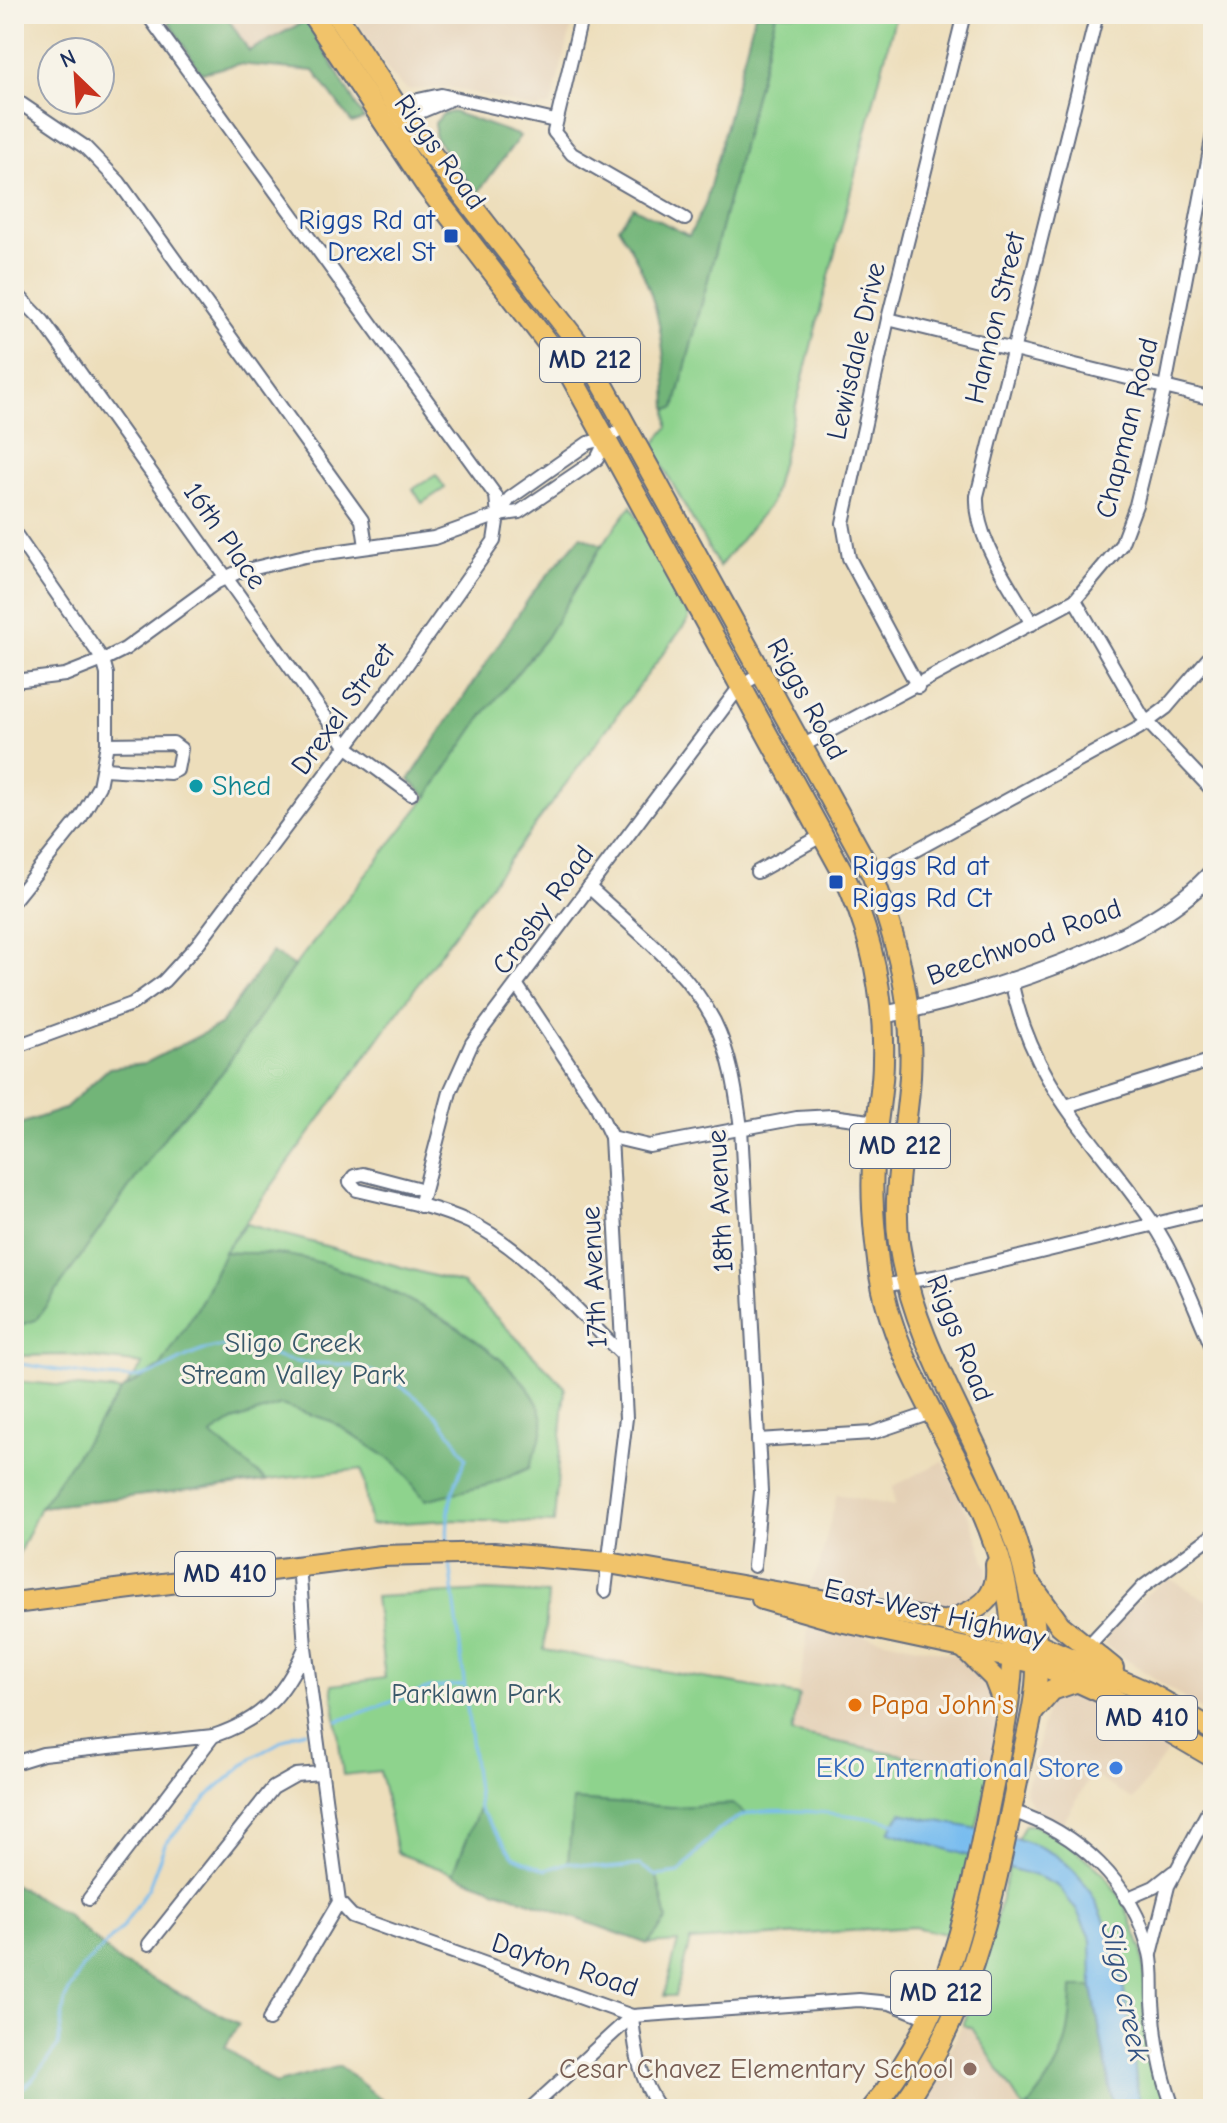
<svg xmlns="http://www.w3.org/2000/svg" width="1227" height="2123" viewBox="0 0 1227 2123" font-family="'Comic Neue',sans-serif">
  <rect width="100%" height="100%" fill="#f7f3e8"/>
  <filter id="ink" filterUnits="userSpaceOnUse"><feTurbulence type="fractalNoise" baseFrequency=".0125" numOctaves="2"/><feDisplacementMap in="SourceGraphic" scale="16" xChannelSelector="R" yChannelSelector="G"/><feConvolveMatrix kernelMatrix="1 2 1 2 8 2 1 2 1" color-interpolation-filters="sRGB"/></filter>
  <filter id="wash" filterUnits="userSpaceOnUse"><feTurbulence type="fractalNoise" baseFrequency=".006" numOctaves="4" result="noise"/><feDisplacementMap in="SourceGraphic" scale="32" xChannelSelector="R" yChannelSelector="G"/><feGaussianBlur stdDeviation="1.8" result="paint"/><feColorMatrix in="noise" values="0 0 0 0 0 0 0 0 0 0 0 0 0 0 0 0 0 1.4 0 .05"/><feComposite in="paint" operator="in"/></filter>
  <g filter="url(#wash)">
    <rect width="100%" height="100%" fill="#eddebb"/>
    <!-- built -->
    <g fill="#e4d0b6">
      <path d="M 225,14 L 303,14 L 307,20 L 248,51 Z"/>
      <path d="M 352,14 L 575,14 L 551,105 L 537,109 L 449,87 L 407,90 L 391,75 Z"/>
      <path d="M 943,1461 L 974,1528 L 988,1569 L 984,1590 L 962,1610 L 939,1611 L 808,1586 L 819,1567 L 837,1494 L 894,1506 L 893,1486 Z"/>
      <path d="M 1167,1577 L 1213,1604 L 1213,1718 L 1105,1645 L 1111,1625 Z"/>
      <path d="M 809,1624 L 961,1656 L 981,1668 L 1001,1711 L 990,1772 L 792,1733 Z"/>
      <path d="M 1076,1690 L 1173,1744 L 1133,1800 L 1092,1774 L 1061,1826 L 1033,1807 L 1025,1793 L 1049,1700 Z"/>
      <path d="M 964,2020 L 1033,2109 L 911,2109 L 953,2045 Z"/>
    </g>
    <!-- green -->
    <g fill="#8ed38d" stroke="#548176" stroke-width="2">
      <path d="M 776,14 L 896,14 L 771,503 L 719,567 L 652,447 L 668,427 L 667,410 L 675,407 Z"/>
      <path d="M 436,475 L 445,488 L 422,503 L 413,489 Z"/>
      <path d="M 631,506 L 688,609 L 689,619 L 476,904 L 223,1253 L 246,1224 L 463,1284 L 565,1387 L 554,1523 L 448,1520 L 370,1525 L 362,1469 L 40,1507 L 14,1564 L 14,1381 L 121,1391 L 64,1474 L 143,1364 L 68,1355 L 14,1356 L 14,1133 L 169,1131 L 221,1074 L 270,997 L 427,797 L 482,715 L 546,638 L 602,545 Z"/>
      <path d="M 487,1591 L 548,1594 L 544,1650 L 799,1695 L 792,1733 L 990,1772 L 950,1935 L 914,1927 L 690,1941 L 675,1996 L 664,1996 L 678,1942 L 648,1944 L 397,1853 L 380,1771 L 343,1775 L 332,1685 L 385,1678 L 375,1597 Z"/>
      <path d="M 1025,1825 L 1033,1825 L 1063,1839 L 1103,1873 L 1123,1901 L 1142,1950 L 1150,2033 L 1170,2109 L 1036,2109 L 1032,2104 L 1024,2109 L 972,2028 L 963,2025 L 980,1982 L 1015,1843 Z"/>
    </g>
    <!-- forest -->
    <g fill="#72b578" stroke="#46726b" stroke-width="2">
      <path d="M 164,14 L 225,14 L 249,51 L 307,20 L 364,119 L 352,123 L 314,71 L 238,64 L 201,73 Z"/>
      <path d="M 755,14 L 776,14 L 675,408 L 667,410 C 665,336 658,290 618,227 L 633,207 L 689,236 L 705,205 Z"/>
      <path d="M 453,112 L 520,136 L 477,194 L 435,137 L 435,123 L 443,114 Z"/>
      <path d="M 581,536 L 602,545 L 546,638 L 483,715 L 427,797 L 409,780 L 533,592 Z"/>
      <path d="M 272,952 L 294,966 L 221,1074 L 169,1131 L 36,1320 L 14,1327 L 14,1126 L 64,1109 L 109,1068 L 144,1064 L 220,1025 Z"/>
      <path d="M 224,1252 C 248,1254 274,1252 297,1257 C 361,1269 534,1352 543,1421 C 545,1434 533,1455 529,1468 L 493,1484 L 425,1500 L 397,1464 L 331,1421 L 281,1405 L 233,1421 L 211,1435 L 267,1481 L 40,1507 L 121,1391 L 161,1366 L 203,1299 Z"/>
      <path d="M 573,1800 L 672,1807 L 733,1804 L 745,1814 L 715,1833 L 679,1873 L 657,1876 L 667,1920 L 648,1944 L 453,1874 L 479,1808 L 513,1856 L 545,1870 L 568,1862 Z"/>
      <path d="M 14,1884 L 66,1914 L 121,1963 L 239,2024 L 225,2047 L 275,2084 L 340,2066 L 393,2109 L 14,2109 Z"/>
      <path d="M 1072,1987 L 1092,1987 L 1114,2109 L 1027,2109 C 1061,2065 1071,2044 1072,1987 Z"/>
    </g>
    <!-- water -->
    <path fill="#79bdef" stroke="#4a76a6" stroke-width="2" d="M 901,1813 C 948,1825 999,1829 1044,1849 C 1126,1887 1128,2031 1140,2109 L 1114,2109 L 1092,1987 L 1091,1940 L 1077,1911 L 1058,1886 L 1039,1877 L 889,1832 Z"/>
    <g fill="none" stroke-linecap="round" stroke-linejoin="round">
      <!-- stream -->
      <g stroke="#79bdef" stroke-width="3">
        <path d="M 14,1363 C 51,1368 92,1378 129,1378 C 163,1377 186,1350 220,1347 C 248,1344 270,1357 297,1362 C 313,1364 330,1363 346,1365 C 398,1373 442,1413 466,1458 C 452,1488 445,1513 448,1546"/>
        <path d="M 450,1562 L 479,1808 L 513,1856 L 546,1870 L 569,1862 L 606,1868 L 640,1865 L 656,1876 L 679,1873 C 697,1852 717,1825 744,1815 C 773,1804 867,1816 899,1824"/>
        <path d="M 338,1721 L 430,1688 L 464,1685"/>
        <path d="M 14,2095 L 32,2080 L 58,2046 L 65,1999 L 82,1968 L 122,1928 L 149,1887 L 165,1844 L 213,1791 L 252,1758 L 294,1734 L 306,1731"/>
      </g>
    </g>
  </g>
  <g filter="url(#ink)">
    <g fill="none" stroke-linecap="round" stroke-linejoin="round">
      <defs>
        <g id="minor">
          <path d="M 147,14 L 496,496 L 498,515"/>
          <path d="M 582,14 L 554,132 L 572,154 L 685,219"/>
          <path d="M 14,99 L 85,147 L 119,182 L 362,520 L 366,546"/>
          <path d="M 393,112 L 418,100 L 441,95 L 555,121"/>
          <path d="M 399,121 L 451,99"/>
          <path d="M 14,291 L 43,321 L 347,747 L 411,794"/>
          <path d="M 888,319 L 1213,399"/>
          <path d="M 14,532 L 103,660 L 107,674 L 107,744 L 99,786 L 81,817 L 14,900"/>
          <path d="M 1075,600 L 1142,716 L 1213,791"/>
          <path d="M 1032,624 C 1012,587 975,541 977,496 L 1097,14"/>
          <path d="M 14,681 L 65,675 L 103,660 L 125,649 L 217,582 L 238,572 L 305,556 L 434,538 L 498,515 L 519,512 L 597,459 L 607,438"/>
          <path d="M 918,687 L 849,558 L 843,523 L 888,319 L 964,14"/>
          <path d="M 800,747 L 1075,600 L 1121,545 L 1136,505 L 1165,387 L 1213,134"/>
          <path d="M 104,769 L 170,773 L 177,770 L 181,749 L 173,743 L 107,744"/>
          <path d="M 757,872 L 823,835"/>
          <path d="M 872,874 L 1139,728 L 1166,708 L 1213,653"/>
          <path d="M 589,887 C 631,927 687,968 714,1021 C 731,1055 736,1091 741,1128 L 761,1491 L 754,1566"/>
          <path d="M 1011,979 C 1031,1086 1095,1138 1153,1223 C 1177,1258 1195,1310 1213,1349"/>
          <path d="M 518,987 L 595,1103 L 611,1137 L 626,1418 L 605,1591"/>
          <path d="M 14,1047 L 132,1004 L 164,981 L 197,945 L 391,687 L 494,541 L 498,515 L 510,498 L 588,443 L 607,438 L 627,426"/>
          <path d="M 1066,1106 L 1213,1060"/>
          <path d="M 611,1137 L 649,1146 L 797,1118 L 832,1116 L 877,1122"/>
          <path d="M 424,1190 L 363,1174 L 354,1176 L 350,1182 L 357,1190 C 394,1199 434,1206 469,1222 C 525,1248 577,1312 622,1354"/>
          <path d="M 420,1206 L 450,1092 L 472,1043 L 741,685 L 760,674"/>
          <path d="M 882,1286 L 945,1275 L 1213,1210"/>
          <path d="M 758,1440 L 872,1433 L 931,1413"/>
          <path d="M 1087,1647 L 1144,1586 L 1213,1535"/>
          <path d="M 14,1763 L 43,1754 L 213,1736 C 261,1720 284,1696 304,1650"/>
          <path d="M 1011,1811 C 1078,1832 1133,1883 1150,1953 C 1154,1968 1152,1986 1153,2002 C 1155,2040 1160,2074 1174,2109"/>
          <path d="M 89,1899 L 213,1736"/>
          <path d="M 1126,1899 L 1154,1887 L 1173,1872"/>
          <path d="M 339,1902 L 352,1916 L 632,2016 L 859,2000 L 890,2003 L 930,2019"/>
          <path d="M 149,1944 L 273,1788 L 296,1775 L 320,1773"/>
          <path d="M 1151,1954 L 1168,1886 L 1213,1802"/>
          <path d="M 632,2016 C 635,2051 640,2080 660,2109"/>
          <path d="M 269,2020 L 339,1902 L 305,1647 L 299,1564"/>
          <path d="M 530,2109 L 632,2016"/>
        </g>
        <path id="tertiary" d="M 882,1015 C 976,998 1151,944 1213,871"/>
        <g id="primary">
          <path d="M 312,14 L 426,185 L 566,367 L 842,871 C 871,931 885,993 883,1060 C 883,1091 876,1121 874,1151 C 870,1191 874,1230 879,1269 C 894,1371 962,1449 995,1545 C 1029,1644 1006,1718 987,1815 C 966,1921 943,2025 871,2109"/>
          <path d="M 336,14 L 412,129 L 585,352 L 872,874 C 897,940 914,1005 910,1076 C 907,1134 891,1186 899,1244 C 915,1351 981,1438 1015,1539 C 1028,1579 1037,1626 1037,1667 C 1037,1705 1024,1745 1017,1782 C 993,1897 972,2013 900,2109"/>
          <path d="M 1032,1586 L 1060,1625 L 1113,1668"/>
          <path d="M 762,1599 L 835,1620 L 1037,1663 L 1105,1694 L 1213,1757"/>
          <path d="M 14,1603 L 381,1556 L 494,1553 L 609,1563 L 947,1622 L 1035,1643 L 1149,1693 L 1213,1730"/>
          <path d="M 947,1621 C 977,1611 999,1600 996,1565"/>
          <path d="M 964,1648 L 994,1678 L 1006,1709"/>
          <path d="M 1033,1712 L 1052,1690 L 1078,1681"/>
        </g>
      </defs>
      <!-- minor casing -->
      <use href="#minor" stroke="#646c7f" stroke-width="16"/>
      <!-- tertiary casing -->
      <use href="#tertiary" stroke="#646c7f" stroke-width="20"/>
      <!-- primary casing -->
      <use href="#primary" stroke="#646c7f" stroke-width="24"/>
      <!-- minor -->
      <use href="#minor" stroke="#fff" stroke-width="12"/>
      <!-- tertiary -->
      <use href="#tertiary" stroke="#fff" stroke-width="16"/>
      <!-- primary -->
      <use href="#primary" stroke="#f1c36a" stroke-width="20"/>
    </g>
  </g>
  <!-- markers -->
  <g fill="#1a4fb4" stroke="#f7f3e8" stroke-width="3">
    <rect x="443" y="228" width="16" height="16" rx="4"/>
    <rect x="828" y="874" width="16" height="16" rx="4"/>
  </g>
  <circle fill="#0f9aa8" stroke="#f7f3e8" stroke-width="3" cx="196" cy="786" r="8"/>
  <circle fill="#e8710a" stroke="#f7f3e8" stroke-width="3" cx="855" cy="1705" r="8"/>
  <circle fill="#3f7fe0" stroke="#f7f3e8" stroke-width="3" cx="1116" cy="1768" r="8"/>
  <circle fill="#8d6e63" stroke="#f7f3e8" stroke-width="3" cx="970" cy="2069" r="8"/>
  <g text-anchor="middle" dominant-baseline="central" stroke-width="6" stroke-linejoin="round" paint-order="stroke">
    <!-- shield labels -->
    <g fill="#f7f3e8" stroke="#5d6a87" stroke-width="2">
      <rect x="540" y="338" width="100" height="44" rx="6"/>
      <rect x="850" y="1124" width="100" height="44" rx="6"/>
      <rect x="175" y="1552" width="100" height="44" rx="6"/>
      <rect x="1097" y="1696" width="100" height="44" rx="6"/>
      <rect x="891" y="1971" width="100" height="44" rx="6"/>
    </g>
    <g font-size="26" font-weight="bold" fill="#1b2f5e">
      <text x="590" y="360">MD 212</text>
      <text x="900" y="1146">MD 212</text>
      <text x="225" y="1574">MD 410</text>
      <text x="1147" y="1718">MD 410</text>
      <text x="941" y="1993">MD 212</text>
    </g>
    <!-- street labels -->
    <g font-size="28" fill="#1b2f5e" stroke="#f7f3e8">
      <text transform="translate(440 152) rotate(54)">Riggs Road</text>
      <text transform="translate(995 318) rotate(-76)">Hannon Street</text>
      <text transform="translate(856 351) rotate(-77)">Lewisdale Drive</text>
      <text transform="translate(1127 428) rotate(-76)">Chapman Road</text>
      <text transform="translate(225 536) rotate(55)">16th Place</text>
      <text transform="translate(807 699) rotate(61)">Riggs Road</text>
      <text transform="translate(343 709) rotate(-54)">Drexel Street</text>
      <text transform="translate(543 910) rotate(-54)">Crosby Road</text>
      <text transform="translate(1024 942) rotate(-20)">Beechwood Road</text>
      <text transform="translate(720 1201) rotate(-93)">18th Avenue</text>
      <text transform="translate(594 1277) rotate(-93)">17th Avenue</text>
      <text transform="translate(960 1338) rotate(68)">Riggs Road</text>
      <text transform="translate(935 1613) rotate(13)">East-West Highway</text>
      <text transform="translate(565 1965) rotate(18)">Dayton Road</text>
    </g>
    <!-- transit labels -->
    <g font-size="28" fill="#164399" stroke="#f7f3e8" text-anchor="end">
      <text x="435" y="220">Riggs Rd at<tspan x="435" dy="32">Drexel St</tspan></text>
      <text x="852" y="866" text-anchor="start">Riggs Rd at<tspan x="852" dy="32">Riggs Rd Ct</tspan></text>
    </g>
    <!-- culture labels -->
    <g font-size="28" fill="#0d838f" stroke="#f7f3e8" text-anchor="start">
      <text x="212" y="786">Shed</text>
    </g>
    <!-- park labels -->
    <g font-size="28" fill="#38586a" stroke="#f7f3e8">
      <text x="293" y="1343">Sligo Creek<tspan x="293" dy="32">Stream Valley Park</tspan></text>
      <text x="476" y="1694">Parklawn Park</text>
    </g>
    <!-- food labels -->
    <g font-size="28" fill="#c56008" stroke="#f7f3e8" text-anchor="start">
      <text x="871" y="1705">Papa John's</text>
    </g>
    <!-- shop labels -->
    <g font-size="28" fill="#366cbe" stroke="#f7f3e8" text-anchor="end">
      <text x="1100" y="1768">EKO International Store</text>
    </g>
    <!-- education labels -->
    <g font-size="28" fill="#785e54" stroke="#f7f3e8" text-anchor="end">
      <text x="954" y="2069">Cesar Chavez Elementary School</text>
    </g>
    <!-- water labels -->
    <g font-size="30" font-style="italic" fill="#325282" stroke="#f7f3e8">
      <text transform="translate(1125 1992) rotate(78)">Sligo creek</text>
    </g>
  </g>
  <!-- margin -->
  <rect width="1227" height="2123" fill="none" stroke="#f7f3e8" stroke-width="48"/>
  <!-- north arrow -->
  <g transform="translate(76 76) rotate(335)"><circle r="38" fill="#f7f3e8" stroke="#9fa5b1" stroke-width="2"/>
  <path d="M0-6L14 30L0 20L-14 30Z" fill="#c8321e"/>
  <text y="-12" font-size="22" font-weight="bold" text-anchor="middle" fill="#1b2f5e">N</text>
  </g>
</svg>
